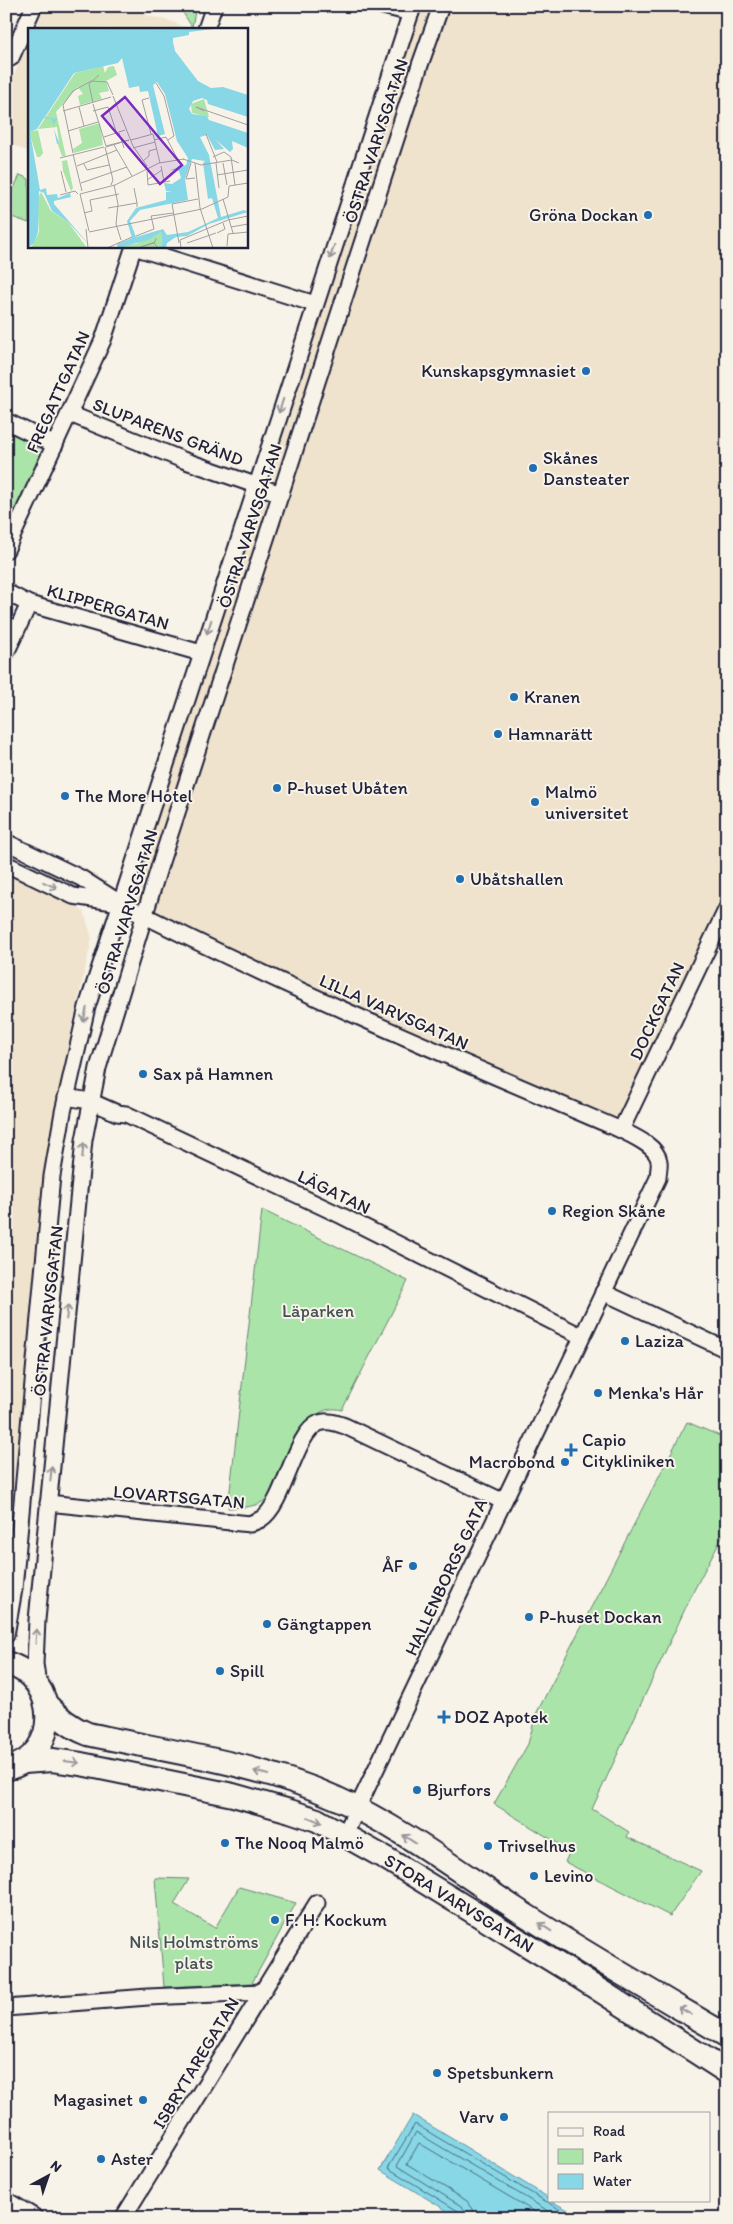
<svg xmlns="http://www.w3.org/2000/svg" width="733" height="2224" viewBox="0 0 733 2224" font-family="Itim,sans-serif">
  <rect width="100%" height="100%" fill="#f7f3e8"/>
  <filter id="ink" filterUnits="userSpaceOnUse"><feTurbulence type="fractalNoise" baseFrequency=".02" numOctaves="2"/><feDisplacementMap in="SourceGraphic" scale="10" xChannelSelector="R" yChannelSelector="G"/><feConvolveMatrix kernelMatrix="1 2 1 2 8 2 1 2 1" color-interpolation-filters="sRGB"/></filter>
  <g filter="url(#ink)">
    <!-- built -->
    <g fill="#efe3cd">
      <path d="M 45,6 L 138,6 L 148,16 L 170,21 L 188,29 L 192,27 L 192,29 L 35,29 Z"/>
      <path d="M 413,6 L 727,6 L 727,908 L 621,1130 L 120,903 Z"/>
      <path d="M 29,41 L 29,152 L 6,142 L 6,93 Z"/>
      <path d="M 6,868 L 62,895 L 84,912 L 92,938 L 64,1063 L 47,1181 L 6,1550 Z"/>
    </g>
    <!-- green -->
    <g fill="#abe4a9" stroke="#668372">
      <path d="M 179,6 L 196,6 L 192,27 Z"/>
      <path d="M 20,175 L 29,179 L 29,223 L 6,215 L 6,205 Z"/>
      <path d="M 6,425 L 32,438 L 43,458 L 6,530 Z"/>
      <path d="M 262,1210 L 408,1281 L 342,1410 C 304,1399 280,1470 268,1498 C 256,1508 244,1507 228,1508 Z"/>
      <path d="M 687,1422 L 727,1439 L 727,1527 L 692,1594 L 592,1809 L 629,1832 L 627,1837 L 701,1871 L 670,1916 L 565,1862 L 570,1851 L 494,1804 L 528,1744 L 536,1714 Z"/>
      <path d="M 155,1878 L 189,1879 L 174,1904 L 215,1928 L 239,1887 L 296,1903 L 252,1983 L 164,1987 Z"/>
    </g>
    <!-- water -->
    <path fill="#88d7e6" stroke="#5f8fa2" d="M 413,2115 L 549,2198 L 549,2200 L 574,2213 L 571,2218 L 459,2218 L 380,2170 Z"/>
    <!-- pier -->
    <path fill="#f7f3e8" d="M 618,2201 L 651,2218 L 608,2218 Z"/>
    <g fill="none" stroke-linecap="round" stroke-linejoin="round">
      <!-- shore -->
      <g stroke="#4b6a7f" stroke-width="1">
        <path d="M 461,2218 L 458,2211 L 388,2168 L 415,2124 L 545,2201 C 551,2203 565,2212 567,2218"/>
        <path d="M 467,2218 L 466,2211 L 461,2206 L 397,2166 L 416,2132 L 560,2218"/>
        <path d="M 474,2218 L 473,2209 L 467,2201 L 407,2164 L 419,2143 L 545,2218"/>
      </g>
      <defs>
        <g id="street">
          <path d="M 383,6 L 411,13"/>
          <path d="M 206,29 L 214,6"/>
          <path d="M 11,58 L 34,6"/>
          <path d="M 134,247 L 315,304"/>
          <path d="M 70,414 L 183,460 L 281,494"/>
          <path d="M 6,421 L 55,445"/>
          <path d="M 6,550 L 103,340 L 134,246"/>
          <path d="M 6,592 L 29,604 L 201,653"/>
          <path d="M 6,653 L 29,604"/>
          <path d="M 6,842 L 81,878 L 120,903 L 73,896 L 6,864"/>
          <path d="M 120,903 C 283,987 452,1058 621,1130 C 633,1136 657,1146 659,1161 C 660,1166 658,1172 658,1178 L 345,1834"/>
          <path d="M 66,1097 L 90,1101 L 117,1113 L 126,1114 L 342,1216 L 581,1336"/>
          <path d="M 621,1130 L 727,908"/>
          <path d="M 603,1292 L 727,1350"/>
          <path d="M 48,1503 L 250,1524 C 253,1522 258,1521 261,1519 C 285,1504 294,1433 319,1423 C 328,1420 336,1423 345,1426 L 502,1501"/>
          <path d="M 6,1635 L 14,1589 L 52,1176 L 63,1112 L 87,1007 L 413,6"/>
          <path d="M 38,1684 L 35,1664 L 37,1620 L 84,1140 L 98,1068 L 159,868 L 420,65 L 441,6"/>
          <path d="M 6,2008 L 148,1997 L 262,1992"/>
          <path d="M 6,2200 L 36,2218"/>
          <path d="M 123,2218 L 317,1903"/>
        </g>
        <g id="secondary">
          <path d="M 6,1663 C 60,1678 62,1756 6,1769"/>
          <path d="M 47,1705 C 60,1718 70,1727 88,1734 C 170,1752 258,1763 336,1798 C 400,1827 458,1871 516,1909 C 585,1953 656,1994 727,2036"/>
          <path id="s1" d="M 24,1762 L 52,1760 L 81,1764 L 233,1795 L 290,1811 L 317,1820 L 387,1859 L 579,1977 L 727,2072"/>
        </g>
      </defs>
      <!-- street casing -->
      <use href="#street" stroke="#22223b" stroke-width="19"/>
      <!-- secondary casing -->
      <use href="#secondary" stroke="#22223b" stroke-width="26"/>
      <!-- street -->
      <use href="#street" stroke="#f7f3e8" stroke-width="15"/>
      <!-- secondary -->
      <use href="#secondary" stroke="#f7f3e8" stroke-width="22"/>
    </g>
    <!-- one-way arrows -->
    <defs><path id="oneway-shaft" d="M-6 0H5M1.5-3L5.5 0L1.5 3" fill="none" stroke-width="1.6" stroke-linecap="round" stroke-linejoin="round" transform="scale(1.25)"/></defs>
    <g stroke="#97959a">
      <use href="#oneway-shaft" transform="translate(332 252) rotate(108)"/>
      <use href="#oneway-shaft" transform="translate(281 406) rotate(108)"/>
      <use href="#oneway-shaft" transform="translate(209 627) rotate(108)"/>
      <use href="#oneway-shaft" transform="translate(50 885) rotate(25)"/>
      <use href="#oneway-shaft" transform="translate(85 1015) rotate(103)"/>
      <use href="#oneway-shaft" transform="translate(83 1150) rotate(-84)"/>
      <use href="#oneway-shaft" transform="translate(67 1312) rotate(-84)"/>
      <use href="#oneway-shaft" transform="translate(51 1474) rotate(-85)"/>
      <use href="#oneway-shaft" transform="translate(36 1636) rotate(-86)"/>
      <use href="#oneway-shaft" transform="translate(72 1762) rotate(8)"/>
      <use href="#oneway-shaft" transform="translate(261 1773) rotate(-165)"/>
      <use href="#oneway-shaft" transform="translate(315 1820) rotate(22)"/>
      <use href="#oneway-shaft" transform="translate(409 1839) rotate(-147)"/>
      <use href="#oneway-shaft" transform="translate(545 1927) rotate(-147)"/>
      <use href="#oneway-shaft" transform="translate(685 2011) rotate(-150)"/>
    </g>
  </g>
  <!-- markers -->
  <g fill="#1f6fb2" stroke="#f7f3e8" stroke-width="2">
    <circle cx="648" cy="215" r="5"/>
    <circle cx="586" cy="371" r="5"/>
    <circle cx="533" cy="468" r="5"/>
    <circle cx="514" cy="697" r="5"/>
    <circle cx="498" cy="734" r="5"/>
    <circle cx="277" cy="788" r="5"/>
    <circle cx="65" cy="796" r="5"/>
    <circle cx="535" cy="802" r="5"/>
    <circle cx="460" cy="879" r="5"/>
    <circle cx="143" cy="1074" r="5"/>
    <circle cx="552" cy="1211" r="5"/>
    <circle cx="625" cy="1341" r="5"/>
    <circle cx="598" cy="1393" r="5"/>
    <path d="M568.5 1442.5h5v5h5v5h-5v5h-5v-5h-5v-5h5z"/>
    <circle cx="565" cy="1462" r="5"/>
    <circle cx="413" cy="1566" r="5"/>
    <circle cx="529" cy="1617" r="5"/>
    <circle cx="267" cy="1624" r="5"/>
    <circle cx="220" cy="1671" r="5"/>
    <path d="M441.5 1709.5h5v5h5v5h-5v5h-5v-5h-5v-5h5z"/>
    <circle cx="417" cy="1790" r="5"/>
    <circle cx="225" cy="1843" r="5"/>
    <circle cx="488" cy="1846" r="5"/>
    <circle cx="534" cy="1876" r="5"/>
    <circle cx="275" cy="1920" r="5"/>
    <circle cx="437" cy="2073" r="5"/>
    <circle cx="143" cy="2100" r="5"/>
    <circle cx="504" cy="2117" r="5"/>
    <circle cx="101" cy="2159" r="5"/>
  </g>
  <g text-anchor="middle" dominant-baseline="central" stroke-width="4" stroke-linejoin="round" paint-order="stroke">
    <!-- street labels -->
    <g font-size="18" fill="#22223b" stroke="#f7f3e8">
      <text transform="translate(376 141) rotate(-72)">ÖSTRA VARVSGATAN</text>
      <text transform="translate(58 392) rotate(-66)">FREGATTGATAN</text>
      <text transform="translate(168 432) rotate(21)">SLUPARENS GRÄND</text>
      <text transform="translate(250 526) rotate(-72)">ÖSTRA VARVSGATAN</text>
      <text transform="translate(108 607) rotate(16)">KLIPPERGATAN</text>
      <text transform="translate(127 912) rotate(-73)">ÖSTRA VARVSGATAN</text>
      <text transform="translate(657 1011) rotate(-65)">DOCKGATAN</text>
      <text transform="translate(394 1012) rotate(24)">LILLA VARVSGATAN</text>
      <text transform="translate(334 1192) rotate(26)">LÄGATAN</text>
      <text transform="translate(48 1311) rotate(-84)">ÖSTRA VARVSGATAN</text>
      <text transform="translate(179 1497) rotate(5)">LOVARTSGATAN</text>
      <text transform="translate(446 1577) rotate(-65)">HALLENBORGS GATA</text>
      <text stroke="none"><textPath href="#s1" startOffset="465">STORA VARVSGATAN</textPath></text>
      <text transform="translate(196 2063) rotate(-59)">ISBRYTAREGATAN</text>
    </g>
    <!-- poi labels -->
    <g font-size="18" fill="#22223b" stroke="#f7f3e8" text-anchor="start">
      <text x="638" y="215" text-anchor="end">Gröna Dockan</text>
      <text x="576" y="371" text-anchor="end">Kunskapsgymnasiet</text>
      <text x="543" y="458">Skånes<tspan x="543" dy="21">Dansteater</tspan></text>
      <text x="524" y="697">Kranen</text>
      <text x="508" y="734">Hamnarätt</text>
      <text x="287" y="788">P-huset Ubåten</text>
      <text x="545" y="792">Malmö<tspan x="545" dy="21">universitet</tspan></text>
      <text x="75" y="796">The More Hotel</text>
      <text x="470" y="879">Ubåtshallen</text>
      <text x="153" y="1074">Sax på Hamnen</text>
      <text x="562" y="1211">Region Skåne</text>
      <text x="635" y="1341">Laziza</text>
      <text x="608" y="1393">Menka's Hår</text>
      <text x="582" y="1440">Capio<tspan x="582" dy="21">Citykliniken</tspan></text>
      <text x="555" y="1462" text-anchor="end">Macrobond</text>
      <text x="403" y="1566" text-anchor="end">ÅF</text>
      <text x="539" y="1617">P-huset Dockan</text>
      <text x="277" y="1624">Gängtappen</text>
      <text x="230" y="1671">Spill</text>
      <text x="454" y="1717">DOZ Apotek</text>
      <text x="427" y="1790">Bjurfors</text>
      <text x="235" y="1843">The Nooq Malmö</text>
      <text x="498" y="1846">Trivselhus</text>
      <text x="544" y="1876">Levino</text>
      <text x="285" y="1920">F. H. Kockum</text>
      <text x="447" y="2073">Spetsbunkern</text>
      <text x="133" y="2100" text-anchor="end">Magasinet</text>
      <text x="494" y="2117" text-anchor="end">Varv</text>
      <text x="111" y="2159">Aster</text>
    </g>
    <!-- park labels -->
    <g font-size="18" fill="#445256" stroke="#f7f3e8">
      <text x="318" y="1311">Läparken</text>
      <text x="194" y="1942">Nils Holmströms<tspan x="194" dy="21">plats</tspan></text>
    </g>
  </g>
  <!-- overview -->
  <g transform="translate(28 28)">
    <rect width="220" height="220" fill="#f7f3e8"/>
    <path d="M 75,38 L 77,45 L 80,39 L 86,38 L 89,47 L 78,53 L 81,63 L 71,65 L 74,71 L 52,77 L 50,68 L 55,66 L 50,59 L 28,84 L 38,129 L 34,128 L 29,114 L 28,108 L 31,114 L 29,99 L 10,101 L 47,45 ZM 176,71 L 181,89 L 164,85 L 163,76 ZM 72,95 L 75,117 L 46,125 L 45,121 L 54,115 L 51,101 ZM 10,102 L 15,125 L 12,129 L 9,129 L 1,104 ZM 39,132 L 45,160 L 43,163 L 35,143 L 34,133 ZM 13,164 L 23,183 L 40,194 L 59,220 L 3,220 L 11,204 L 9,172 ZM 133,204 L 134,220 L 95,220 L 93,217 L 108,216 Z" fill="#abe4a9"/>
    <path d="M 0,0 L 194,0 L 161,4 L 161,7 L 145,10 L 145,14 L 147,23 L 170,53 L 183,60 L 195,59 L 220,67 L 220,89 L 180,76 L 179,72 L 174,70 L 165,73 L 161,81 L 164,86 L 179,88 L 181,92 L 220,105 L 220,120 L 204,113 L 205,121 L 202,124 L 188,112 L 196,121 L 187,122 L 179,107 L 172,109 L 181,127 L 193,189 L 216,182 L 220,184 L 181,196 L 159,208 L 148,209 L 139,215 L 138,220 L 134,220 L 133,204 L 120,212 L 90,220 L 89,216 L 104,210 L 99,193 L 108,180 L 138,172 L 138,164 L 144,163 L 138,163 L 136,155 L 144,156 L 153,150 L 151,143 L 142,142 L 158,137 L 160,130 L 149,113 L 137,66 L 129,54 L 125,57 L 137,106 L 130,108 L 120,63 L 112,64 L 111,58 L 101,60 L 94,30 L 90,35 L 46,45 L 17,89 L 29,91 L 25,98 L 31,115 L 29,116 L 24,91 L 16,90 L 9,101 L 2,104 L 12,162 L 18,160 L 19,167 L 29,166 L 30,170 L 42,165 L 43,169 L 26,173 L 26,176 L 64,220 L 40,194 L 24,183 L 16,165 L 11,163 L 10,204 L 6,215 L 0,220 ZM 164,131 L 177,133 L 175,135 L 180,171 L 184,170 L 190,190 L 160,204 L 139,207 L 135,201 L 108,209 L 102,193 L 112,182 L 160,172 L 157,151 Z" fill="#88d7e6" fill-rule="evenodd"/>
    <path fill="none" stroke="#a29fa3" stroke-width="1" d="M 128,55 L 136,68 L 146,108 L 140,112M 85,68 L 105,118 L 119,138M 121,70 L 114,72 L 123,106M 65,75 L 61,56 L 71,47M 65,76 L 78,118M 51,79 L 56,98M 35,83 L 83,69M 65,83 L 80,79 L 89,106M 176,83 L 168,79 L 220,97M 40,103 L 70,94M 91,105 L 96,120M 178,106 L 189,134M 76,109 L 97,102M 103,112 L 125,106 L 132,135M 126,112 L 138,109 L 150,132M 86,117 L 104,148M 78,118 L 101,112 L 78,119M 77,119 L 85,152 L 83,157M 105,120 L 127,114M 45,125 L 35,77 L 45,63 L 63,53 L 79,54 L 85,67M 45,126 L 54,163M 185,129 L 196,124 L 203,129 L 207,157M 32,130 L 76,119M 155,131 L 173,137 L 204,132 L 211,135M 115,133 L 121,128 L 121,123 L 128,121M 163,135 L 158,151 L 167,150M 167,135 L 172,180 L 185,220M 188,135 L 191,160M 195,135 L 199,157M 56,136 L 59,142 L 81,137M 49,138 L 89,122M 133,138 L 136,154M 33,143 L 38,164M 119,143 L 120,157 L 142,153M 189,147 L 220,142M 119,152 L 134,142M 53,155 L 99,139M 86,157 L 90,176 L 88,196 L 93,212M 106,160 L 109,175M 32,167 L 47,163 L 50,166M 195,171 L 205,205M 80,180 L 109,175 L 109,179M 56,185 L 64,183 L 62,172 L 91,166M 203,199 L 220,196M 58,201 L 60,220M 61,203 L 52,166 L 87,157 L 131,135 L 156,131M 61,204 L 174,181 L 200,169 L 201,158 L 220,155M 189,205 L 197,201 L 195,195M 108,208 L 126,201 L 123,188 L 145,185M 151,215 L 144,176 L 170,171M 159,215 L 188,205M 199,218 L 200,206 L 220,204M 79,220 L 104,209M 110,220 L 126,215 L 130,220M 110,220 L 127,214 L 128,210M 153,220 L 152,212 L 200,192 L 220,188"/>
    <path fill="#7b2cbf" fill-opacity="0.15" stroke="#7b2cbf" stroke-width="2.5" d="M 97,69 L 154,137 L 132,156 L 74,88 Z"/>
    <rect width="220" height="220" fill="none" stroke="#22223b" stroke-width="2.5"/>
  </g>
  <!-- margin -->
  <rect width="733" height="2224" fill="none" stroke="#f7f3e8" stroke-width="25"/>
  <rect x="12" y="12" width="708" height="2199" fill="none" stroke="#22223b" stroke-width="2" filter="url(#ink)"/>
  <!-- legend -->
  <rect x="548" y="2112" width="162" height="90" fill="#f7f3e8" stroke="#a29fa3"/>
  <rect x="558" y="2128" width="25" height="8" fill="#f7f3e8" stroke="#a29fa3"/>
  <text x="593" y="2136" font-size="15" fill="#22223b">Road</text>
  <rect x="558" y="2149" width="25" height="15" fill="#abe4a9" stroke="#a29fa3"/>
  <text x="593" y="2162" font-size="15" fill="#22223b">Park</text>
  <rect x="558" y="2174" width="25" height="15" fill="#88d7e6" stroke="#a29fa3"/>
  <text x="593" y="2186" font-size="15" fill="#22223b">Water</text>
  <!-- north arrow -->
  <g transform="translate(48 2176) rotate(40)" stroke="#f7f3e8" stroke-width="4" paint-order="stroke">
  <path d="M0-4L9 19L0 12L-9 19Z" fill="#22223b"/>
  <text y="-8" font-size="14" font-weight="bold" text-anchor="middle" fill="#22223b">N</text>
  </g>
</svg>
